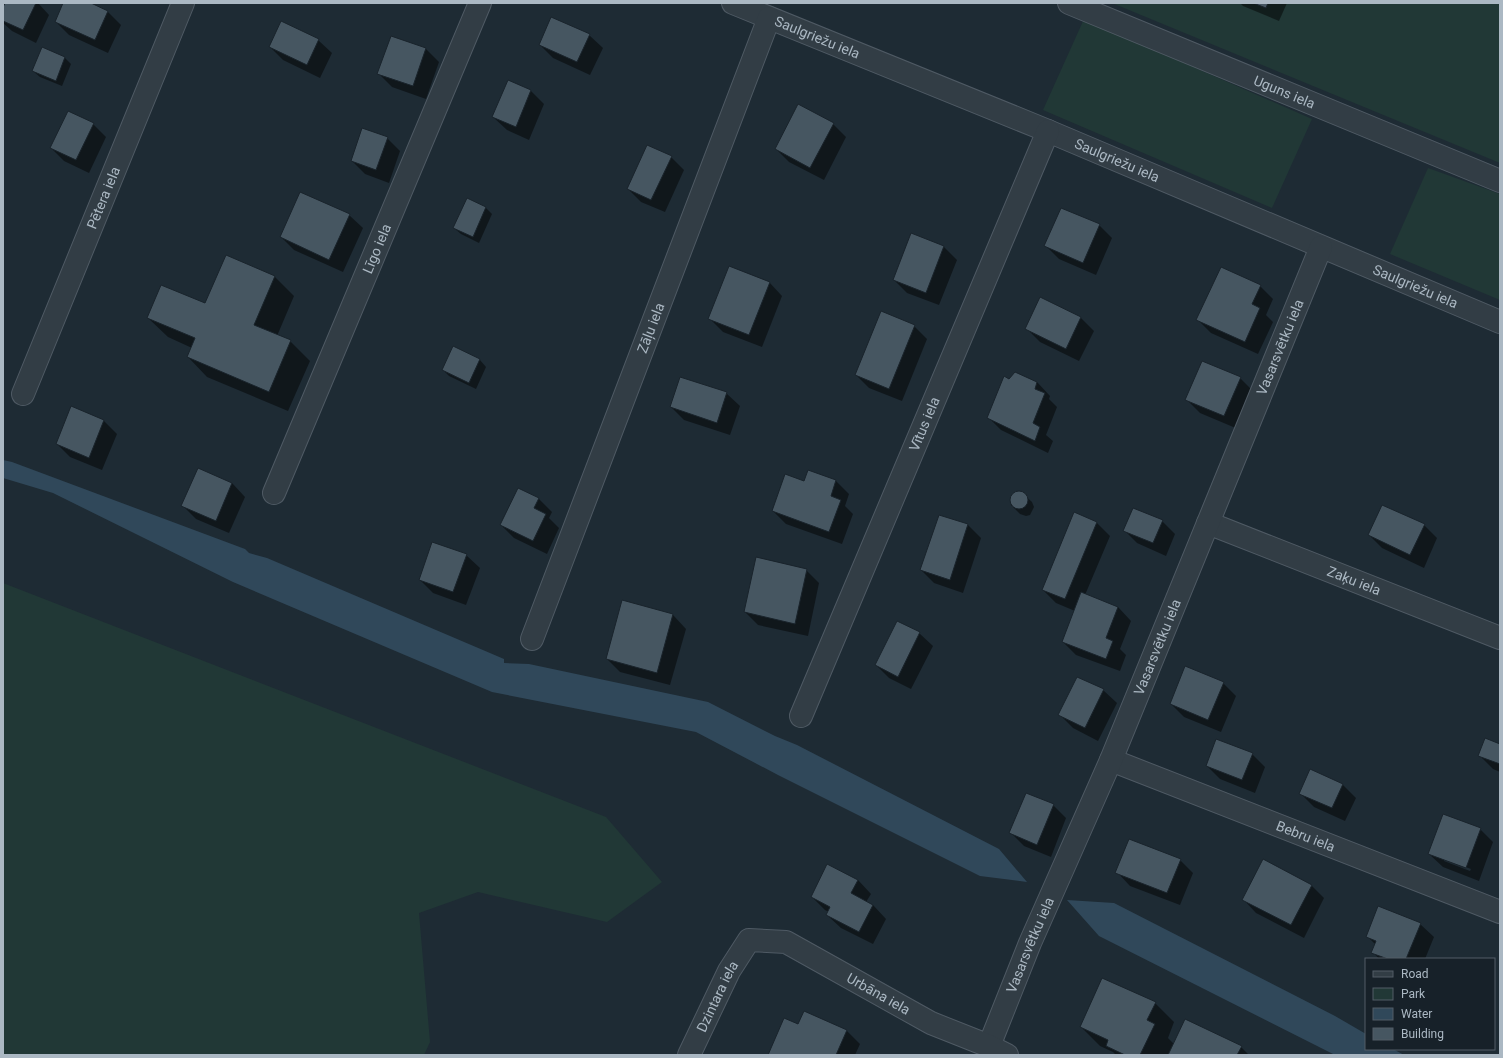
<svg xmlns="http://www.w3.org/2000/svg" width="1503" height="1058" viewBox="0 0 1503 1058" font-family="Roboto,sans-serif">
  <rect width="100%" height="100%" fill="#1e2b34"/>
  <!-- green -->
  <g fill="#213836">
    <path d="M 1112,3 L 1500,3 L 1500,163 Z"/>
    <path d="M 1084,19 L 1312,119 L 1272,208 L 1043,110 Z"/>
    <path d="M 1428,168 L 1500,194 L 1500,300 L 1390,254 Z"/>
    <path d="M 3,583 L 606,817 L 662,882 L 607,922 L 478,892 L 419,913 L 430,1042 L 424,1055 L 3,1055 Z"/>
  </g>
  <!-- water -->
  <g fill="#30485a">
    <path d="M 3,460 L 12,462 L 245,549 L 249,553 L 267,558 L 504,659 L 504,663 L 529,664 L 708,702 L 775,736 L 797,745 L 999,849 L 1027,882 L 980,876 L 778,775 L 696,732 L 492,692 L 233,582 L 53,493 L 3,478 Z"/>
    <path d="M 1067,900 L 1114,903 L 1335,1016 L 1366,1034 L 1366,1049 L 1393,1049 L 1404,1055 L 1335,1055 L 1099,936 Z"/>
  </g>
  <!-- shadow -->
  <g fill="#0007" fill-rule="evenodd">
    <path d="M 6,3 L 38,3 L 49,15 L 36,43 L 12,31 L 3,23 L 3,9 Z"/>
    <path d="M 65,3 L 89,3 L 108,12 L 121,25 L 108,53 L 69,35 L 56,22 Z"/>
    <path d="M 1240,3 L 1287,3 L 1279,21 L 1243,6 Z"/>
    <path d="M 589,35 L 603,48 L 590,75 L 553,58 L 540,45 Z"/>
    <path d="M 318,40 L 332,53 L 320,78 L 283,60 L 270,47 Z"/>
    <path d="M 42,49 L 65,58 L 71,64 L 62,86 L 40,77 L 33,71 Z"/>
    <path d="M 426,49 L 439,62 L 426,99 L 392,87 L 379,74 Z"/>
    <path d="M 531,91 L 544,104 L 529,140 L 507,130 L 493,117 Z"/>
    <path d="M 93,124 L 106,137 L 89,173 L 64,161 L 51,148 Z"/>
    <path d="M 833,124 L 846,137 L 824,180 L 789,162 L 776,149 Z"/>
    <path d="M 387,138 L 400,151 L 389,183 L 365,174 L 352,161 Z"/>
    <path d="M 671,157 L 684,170 L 665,212 L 641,202 L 628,189 Z"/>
    <path d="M 467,199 L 486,208 L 492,214 L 479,243 L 461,234 L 454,228 Z"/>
    <path d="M 349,215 L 363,228 L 343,272 L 294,250 L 281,237 Z"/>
    <path d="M 1099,225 L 1112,238 L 1096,275 L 1059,259 L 1046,246 Z"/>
    <path d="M 944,247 L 957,260 L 939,305 L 907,293 L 894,280 Z"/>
    <path d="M 274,276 L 294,296 L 277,336 L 290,341 L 310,361 L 288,411 L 207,377 L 188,357 L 192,348 L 168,337 L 148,318 L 206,305 Z"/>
    <path d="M 769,282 L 782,296 L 762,347 L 723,332 L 710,319 Z"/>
    <path d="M 1260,286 L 1273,299 L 1266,315 L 1273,322 L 1258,354 L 1211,333 L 1198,320 Z"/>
    <path d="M 1081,318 L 1094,331 L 1079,361 L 1040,342 L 1026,328 Z"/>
    <path d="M 914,326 L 927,339 L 902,401 L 869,388 L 856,375 Z"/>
    <path d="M 453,348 L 480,360 L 486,367 L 476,389 L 449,376 L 443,370 Z"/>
    <path d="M 1015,374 L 1037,382 L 1050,396 L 1049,399 L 1057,407 L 1046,435 L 1053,441 L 1048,453 L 1001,430 L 988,417 Z"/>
    <path d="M 1240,378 L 1253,391 L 1238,429 L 1200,413 L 1187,400 Z"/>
    <path d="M 726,393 L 740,406 L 730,435 L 684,420 L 671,407 Z"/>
    <path d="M 72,408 L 104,421 L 117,434 L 102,470 L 70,457 L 57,444 Z"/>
    <path d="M 808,471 L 836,481 L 849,494 L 845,506 L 853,514 L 842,544 L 786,524 L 773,511 L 805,482 Z"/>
    <path d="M 232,483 L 245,497 L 229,533 L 196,519 L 183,506 Z"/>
    <path d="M 1021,492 L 1032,502 L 1034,507 L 1030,515 L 1026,516 L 1020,514 L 1011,505 L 1010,498 L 1015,493 Z"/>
    <path d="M 538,498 L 552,512 L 549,518 L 559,528 L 547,554 L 514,538 L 501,525 Z"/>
    <path d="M 939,516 L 968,525 L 981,538 L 963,593 L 934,583 L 921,570 Z"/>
    <path d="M 1162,521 L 1175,534 L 1166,556 L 1137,543 L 1124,530 Z"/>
    <path d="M 1097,523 L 1110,536 L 1085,595 L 1118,607 L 1131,621 L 1120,649 L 1126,655 L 1120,671 L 1076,655 L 1063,642 L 1075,611 L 1056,603 L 1043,590 Z"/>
    <path d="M 1424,525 L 1437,538 L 1424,568 L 1382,548 L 1369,535 Z"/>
    <path d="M 466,555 L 480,568 L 466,605 L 433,593 L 420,580 Z"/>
    <path d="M 806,570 L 819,583 L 808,636 L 758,625 L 745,612 Z"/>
    <path d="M 622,601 L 673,615 L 686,629 L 670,685 L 620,672 L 607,659 Z"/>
    <path d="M 919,633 L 933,646 L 911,689 L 889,678 L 876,665 Z"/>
    <path d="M 1078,678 L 1103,690 L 1117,703 L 1098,741 L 1073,728 L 1060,715 Z"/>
    <path d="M 1223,683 L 1236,696 L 1221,732 L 1184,717 L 1171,704 Z"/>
    <path d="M 1500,745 L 1500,772 L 1493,769 L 1480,756 Z"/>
    <path d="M 1252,754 L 1265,767 L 1255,793 L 1220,779 L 1207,766 Z"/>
    <path d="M 1342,784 L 1356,798 L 1345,821 L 1314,807 L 1301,794 Z"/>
    <path d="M 1053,805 L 1066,818 L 1051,857 L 1024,846 L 1011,833 Z"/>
    <path d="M 1480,829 L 1493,842 L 1479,881 L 1443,867 L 1429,854 ZM 1444,859 L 1471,869 L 1470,871 L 1444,861 Z"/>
    <path d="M 1180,860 L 1193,873 L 1180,905 L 1130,886 L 1117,872 Z"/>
    <path d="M 858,880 L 871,894 L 866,902 L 873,905 L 886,919 L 873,944 L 841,928 L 827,915 L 829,912 L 825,910 L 812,897 Z"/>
    <path d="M 1311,885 L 1324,898 L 1304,938 L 1256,913 L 1243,899 Z"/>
    <path d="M 1420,924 L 1434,937 L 1425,959 L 1379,959 L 1373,952 L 1376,945 L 1367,936 Z"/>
    <path d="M 1155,1003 L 1174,1022 L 1168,1038 L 1174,1044 L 1241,1047 L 1249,1055 L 1116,1055 L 1113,1052 L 1100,1046 L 1081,1027 Z"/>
    <path d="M 805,1012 L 847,1031 L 860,1044 L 855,1055 L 769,1055 L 798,1026 Z"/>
  </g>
  <!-- building -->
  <g fill="#465661" stroke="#19232b">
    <path d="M 5,3 L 36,3 L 23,30 L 3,21 L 3,7 Z"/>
    <path d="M 63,3 L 91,3 L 108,11 L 95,40 L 55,22 Z"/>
    <path d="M 1253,3 L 1268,3 L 1266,8 Z"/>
    <path d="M 551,17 L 590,34 L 577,62 L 539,45 Z"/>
    <path d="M 281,21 L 319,39 L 307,65 L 269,47 Z"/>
    <path d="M 391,36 L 426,48 L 413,86 L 377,74 Z"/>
    <path d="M 42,47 L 65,57 L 56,81 L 32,71 Z"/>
    <path d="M 508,80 L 531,90 L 516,127 L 492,117 Z"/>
    <path d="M 798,104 L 834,123 L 810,168 L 775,149 Z"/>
    <path d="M 68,111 L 94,123 L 76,160 L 50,148 Z"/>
    <path d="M 362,128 L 388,137 L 376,170 L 351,161 Z"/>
    <path d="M 647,145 L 672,156 L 651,200 L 627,189 Z"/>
    <path d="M 300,192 L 350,214 L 329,260 L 280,237 Z"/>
    <path d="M 467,198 L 486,207 L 473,237 L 453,228 Z"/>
    <path d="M 1061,208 L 1100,224 L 1083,263 L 1044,246 Z"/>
    <path d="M 911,233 L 944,246 L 926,293 L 893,280 Z"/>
    <path d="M 226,255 L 275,276 L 254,325 L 291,340 L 269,392 L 187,357 L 195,338 L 147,318 L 161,285 L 205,303 Z"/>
    <path d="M 729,266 L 770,282 L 749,335 L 708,319 Z"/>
    <path d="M 1221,267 L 1261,285 L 1252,304 L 1260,308 L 1245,342 L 1196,320 Z"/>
    <path d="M 1040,297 L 1081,317 L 1066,349 L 1025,329 Z"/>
    <path d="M 881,311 L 915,325 L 889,389 L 855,375 Z"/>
    <path d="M 453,346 L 480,359 L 469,383 L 442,370 Z"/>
    <path d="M 1202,361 L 1241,377 L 1224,416 L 1185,400 Z"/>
    <path d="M 1015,372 L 1037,382 L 1035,389 L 1045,393 L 1033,423 L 1040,427 L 1035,441 L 987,418 L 1004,376 L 1009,379 Z"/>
    <path d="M 680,377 L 727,392 L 717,423 L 670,407 Z"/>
    <path d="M 71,406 L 104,420 L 89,458 L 56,444 Z"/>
    <path d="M 198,468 L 232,483 L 216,521 L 181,506 Z"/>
    <path d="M 808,470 L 836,480 L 831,496 L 841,500 L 829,532 L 772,511 L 785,474 L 804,481 Z"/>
    <path d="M 518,488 L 539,498 L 534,508 L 546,514 L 533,541 L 500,525 Z"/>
    <circle cx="1019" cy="500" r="9"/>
    <path d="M 1382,505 L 1425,524 L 1410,555 L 1368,535 Z"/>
    <path d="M 1133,508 L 1163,520 L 1153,543 L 1123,531 Z"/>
    <path d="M 1074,512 L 1097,522 L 1065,599 L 1042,590 Z"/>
    <path d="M 939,515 L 968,524 L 950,580 L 920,570 Z"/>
    <path d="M 432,542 L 467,554 L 453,592 L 419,580 Z"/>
    <path d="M 756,557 L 807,569 L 795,624 L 744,612 Z"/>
    <path d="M 1081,592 L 1118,607 L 1106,638 L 1113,641 L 1106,659 L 1062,642 Z"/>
    <path d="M 622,600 L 673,614 L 657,673 L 606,659 Z"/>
    <path d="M 897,621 L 920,632 L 898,677 L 875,665 Z"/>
    <path d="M 1185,666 L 1224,682 L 1208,720 L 1170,704 Z"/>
    <path d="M 1077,677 L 1104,689 L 1085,728 L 1058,715 Z"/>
    <path d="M 1485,738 L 1500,744 L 1500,764 L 1478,756 Z"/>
    <path d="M 1216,739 L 1253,753 L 1242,780 L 1206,766 Z"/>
    <path d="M 1310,769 L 1343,784 L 1332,808 L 1299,794 Z"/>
    <path d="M 1026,793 L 1054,804 L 1037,845 L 1009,833 Z"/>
    <path d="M 1443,814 L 1481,828 L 1466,868 L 1428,854 Z"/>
    <path d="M 1129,839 L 1181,859 L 1167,893 L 1115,873 Z"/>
    <path d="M 1263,859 L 1312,885 L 1291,925 L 1242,900 Z"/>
    <path d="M 827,864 L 858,880 L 851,893 L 873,905 L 859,932 L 826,915 L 830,907 L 811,897 Z"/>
    <path d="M 1378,906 L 1421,923 L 1406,959 L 1388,959 L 1371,953 L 1376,941 L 1366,937 Z"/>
    <path d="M 1102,978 L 1156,1002 L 1147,1020 L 1155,1024 L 1140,1055 L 1125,1055 L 1106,1046 L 1108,1040 L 1080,1027 Z"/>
    <path d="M 804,1011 L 847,1030 L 836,1055 L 768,1055 L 784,1018 L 798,1024 Z"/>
    <path d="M 1185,1019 L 1242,1046 L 1237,1055 L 1168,1055 Z"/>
  </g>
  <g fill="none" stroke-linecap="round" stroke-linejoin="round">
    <defs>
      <g id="minor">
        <path id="s1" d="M 733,3 L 1048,131 L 1500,322"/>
        <path id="s2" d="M 1069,3 L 1500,181"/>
        <path id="s3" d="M 23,394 L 183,3"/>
        <path id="s4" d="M 274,493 L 480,3"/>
        <path id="s5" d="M 1208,523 L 1500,638"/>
        <path id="s6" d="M 532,639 L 769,18"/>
        <path id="s7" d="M 801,716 L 1048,131"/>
        <path id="s8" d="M 1111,760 L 1500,912"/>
        <path id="s9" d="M 989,1046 L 1030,943 L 1111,760 L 1321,247"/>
        <path id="s10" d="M 689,1055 L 729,971 L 749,940 L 786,942 L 931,1023 L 989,1046 L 1007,1055"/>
      </g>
    </defs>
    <!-- minor casing -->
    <use href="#minor" stroke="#4f5a64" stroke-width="24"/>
    <!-- minor -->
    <use href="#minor" stroke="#323d45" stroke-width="22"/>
  </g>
  <g text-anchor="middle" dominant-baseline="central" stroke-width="3" stroke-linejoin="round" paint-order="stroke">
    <!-- street labels -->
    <g font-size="14" fill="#abb8c3" stroke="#172129">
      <text stroke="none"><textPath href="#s1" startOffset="91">Saulgriežu iela</textPath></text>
      <text stroke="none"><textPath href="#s2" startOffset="233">Uguns iela</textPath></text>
      <text stroke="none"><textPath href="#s1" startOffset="415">Saulgriežu iela</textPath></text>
      <text stroke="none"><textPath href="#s3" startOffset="212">Pētera iela</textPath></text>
      <text stroke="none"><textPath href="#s4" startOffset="265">Līgo iela</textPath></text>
      <text stroke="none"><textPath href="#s1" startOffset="739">Saulgriežu iela</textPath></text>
      <text stroke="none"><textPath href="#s6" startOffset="333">Zāļu iela</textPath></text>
      <text stroke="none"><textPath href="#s9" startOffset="757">Vasarsvētku iela</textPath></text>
      <text stroke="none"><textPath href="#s7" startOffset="317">Vītus iela</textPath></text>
      <text stroke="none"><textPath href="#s5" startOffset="157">Zaķu iela</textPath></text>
      <text stroke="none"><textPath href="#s9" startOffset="433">Vasarsvētku iela</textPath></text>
      <text stroke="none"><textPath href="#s8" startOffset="209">Bebru iela</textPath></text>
      <text stroke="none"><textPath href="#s9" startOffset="109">Vasarsvētku iela</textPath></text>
      <text stroke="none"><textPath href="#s10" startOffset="273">Urbāna iela</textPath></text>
      <text stroke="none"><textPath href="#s10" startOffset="65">Dzintara iela</textPath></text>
    </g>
  </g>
  <!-- border -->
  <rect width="1503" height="1058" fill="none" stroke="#abb8c3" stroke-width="8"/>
  <!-- legend -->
  <rect x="1365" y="958" width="130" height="92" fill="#172129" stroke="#525d67"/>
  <rect x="1373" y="971" width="20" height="6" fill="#323d45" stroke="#525d67"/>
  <text x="1401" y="978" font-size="12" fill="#abb8c3">Road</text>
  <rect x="1373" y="988" width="20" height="12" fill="#213836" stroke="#525d67"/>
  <text x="1401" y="998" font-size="12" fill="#abb8c3">Park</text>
  <rect x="1373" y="1008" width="20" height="12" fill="#30485a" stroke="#525d67"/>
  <text x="1401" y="1018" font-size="12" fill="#abb8c3">Water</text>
  <rect x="1373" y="1028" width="20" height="12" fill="#465661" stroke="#525d67"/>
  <text x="1401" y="1038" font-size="12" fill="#abb8c3">Building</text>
</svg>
